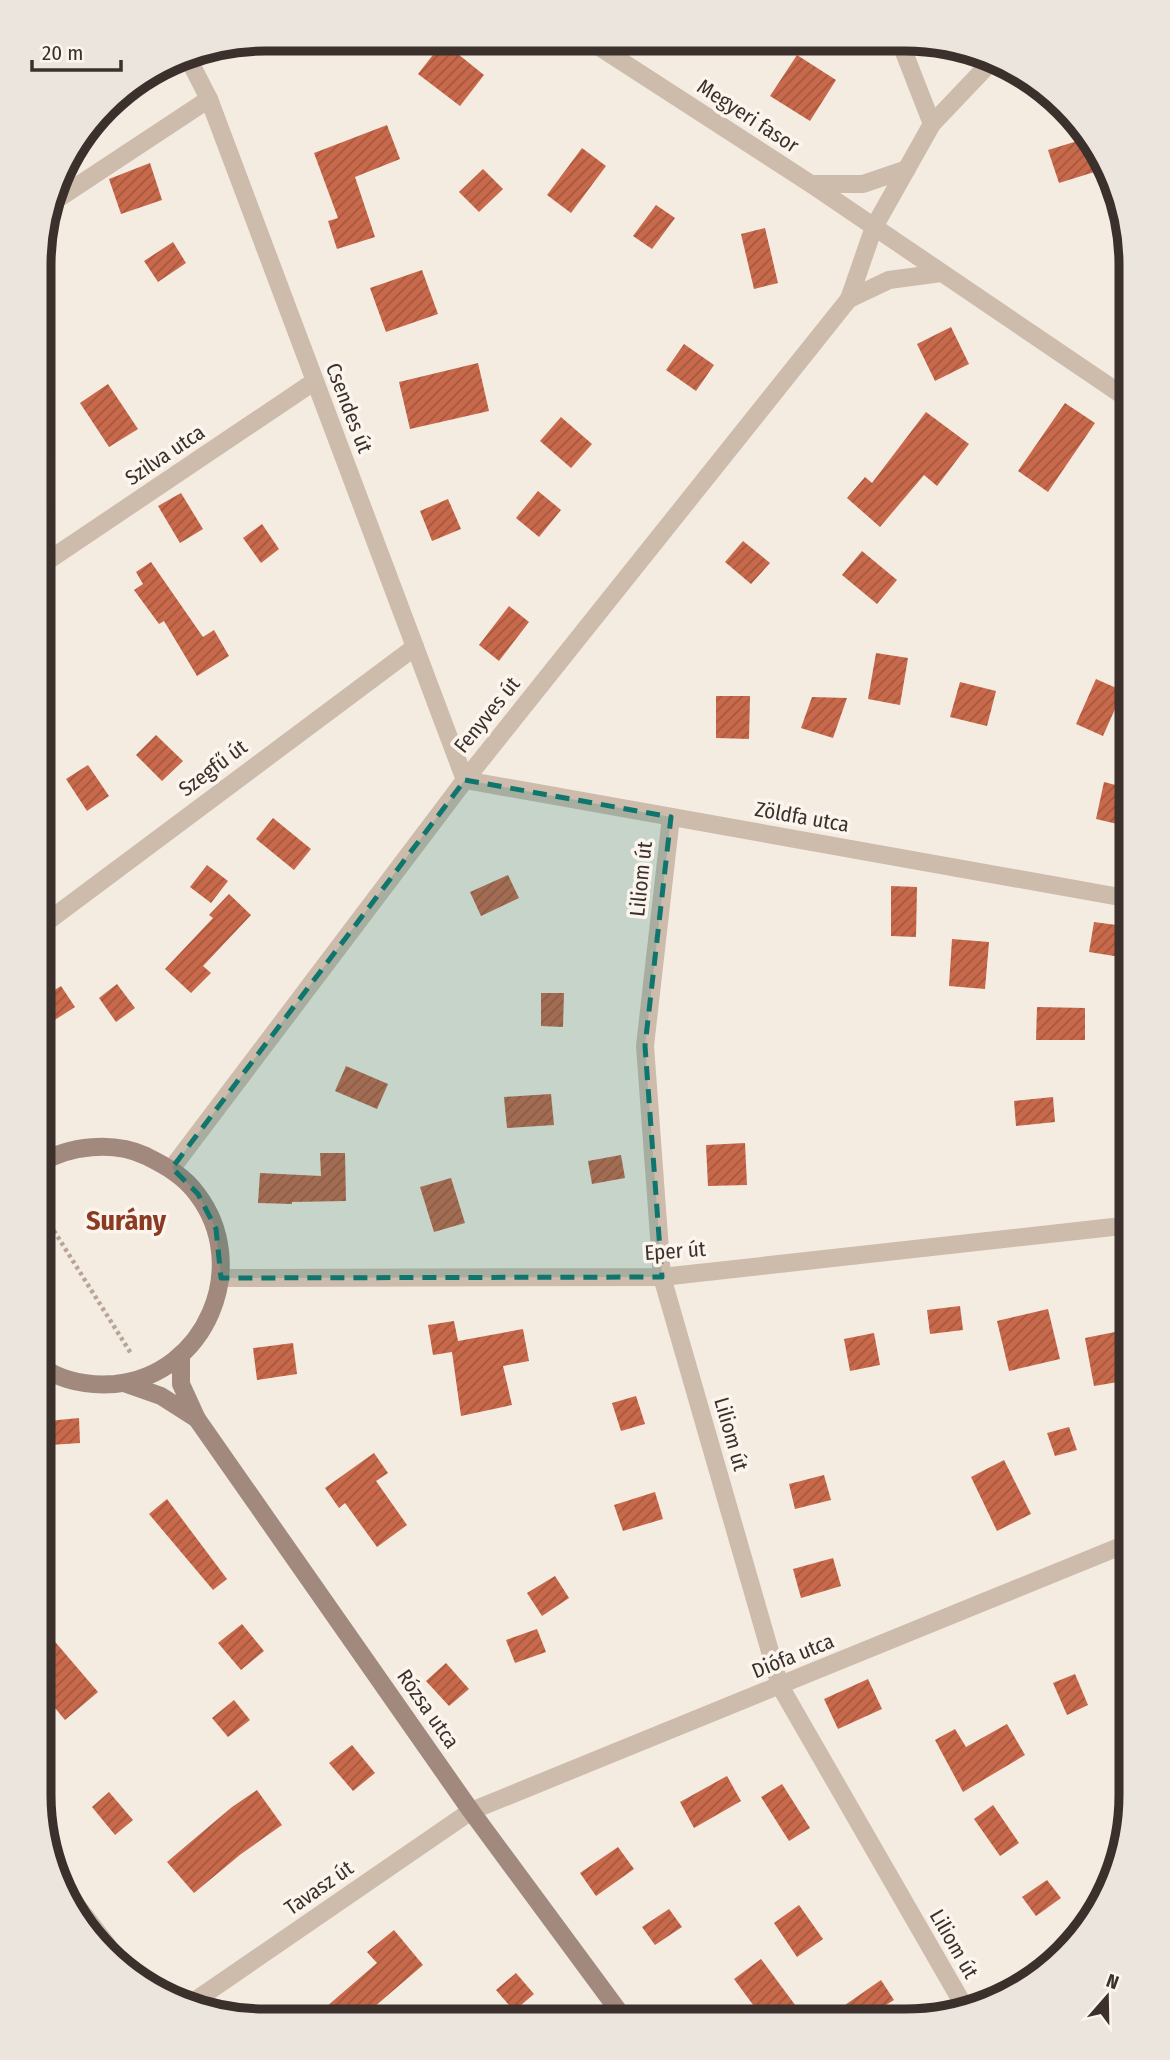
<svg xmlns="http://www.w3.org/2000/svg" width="1170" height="2060" viewBox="0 0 1170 2060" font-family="'Fira Sans Condensed',sans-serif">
  <defs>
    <pattern id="building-hatch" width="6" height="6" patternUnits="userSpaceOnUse" patternTransform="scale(1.75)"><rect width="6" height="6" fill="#c8694b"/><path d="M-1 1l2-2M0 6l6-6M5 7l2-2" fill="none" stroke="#a4573f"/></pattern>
  </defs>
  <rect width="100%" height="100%" fill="#f4ebe1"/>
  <!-- building -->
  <g fill="url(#building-hatch)">
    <path d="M 443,42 L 484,75 L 460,106 L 418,74 Z"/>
    <path d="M 797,55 L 836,80 L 810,121 L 770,96 Z"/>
    <path d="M 387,125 L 400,159 L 355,177 L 375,237 L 337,249 L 328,221 L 338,218 L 314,153 Z"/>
    <path d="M 1084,139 L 1104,169 L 1059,183 L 1048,150 Z"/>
    <path d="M 582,148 L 606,166 L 571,213 L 547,195 Z"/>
    <path d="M 150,163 L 162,200 L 121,214 L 109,179 Z"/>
    <path d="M 483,169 L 503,189 L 479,212 L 459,192 Z"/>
    <path d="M 656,205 L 675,218 L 652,249 L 633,236 Z"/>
    <path d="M 765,228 L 778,283 L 754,289 L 741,234 Z"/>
    <path d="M 173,242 L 186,263 L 158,282 L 144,261 Z"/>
    <path d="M 422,270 L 438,314 L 386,332 L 370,288 Z"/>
    <path d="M 951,327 L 969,364 L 935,381 L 917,344 Z"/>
    <path d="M 684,344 L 714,365 L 696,391 L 666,370 Z"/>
    <path d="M 478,363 L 489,411 L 410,429 L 399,382 Z"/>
    <path d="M 108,384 L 138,429 L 109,447 L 80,403 Z"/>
    <path d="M 1065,403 L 1095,423 L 1048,492 L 1018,471 Z"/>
    <path d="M 926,412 L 969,444 L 937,486 L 924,475 L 880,527 L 847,498 L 865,477 L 872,483 Z"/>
    <path d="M 561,417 L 592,444 L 571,468 L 540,441 Z"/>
    <path d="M 538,491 L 561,510 L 539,537 L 516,518 Z"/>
    <path d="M 181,493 L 203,529 L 180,543 L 158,506 Z"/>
    <path d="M 448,499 L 461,529 L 432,541 L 420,511 Z"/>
    <path d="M 262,524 L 279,549 L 261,563 L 243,538 Z"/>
    <path d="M 743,541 L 770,563 L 751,584 L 725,562 Z"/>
    <path d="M 862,551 L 897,580 L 877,604 L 842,575 Z"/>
    <path d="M 151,562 L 203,637 L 214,630 L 229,656 L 197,676 L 164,621 L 159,624 L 134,590 L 143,584 L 136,572 Z"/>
    <path d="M 509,606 L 529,622 L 499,661 L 479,645 Z"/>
    <path d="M 876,653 L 908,658 L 900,705 L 868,699 Z"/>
    <path d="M 1096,679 L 1123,691 L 1103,736 L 1076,724 Z"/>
    <path d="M 960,682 L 996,691 L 987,726 L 950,717 Z"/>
    <path d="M 716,696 L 750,696 L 749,739 L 716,738 Z"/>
    <path d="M 812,697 L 847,698 L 833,738 L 801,728 Z"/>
    <path d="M 156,735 L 183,761 L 162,781 L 136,755 Z"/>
    <path d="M 88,765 L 109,796 L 87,811 L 66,779 Z"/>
    <path d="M 1104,782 L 1131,789 L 1131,803 L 1126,826 L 1096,819 Z"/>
    <path d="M 273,818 L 311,849 L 294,870 L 256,839 Z"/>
    <path d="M 207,865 L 228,881 L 211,903 L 190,887 Z"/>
    <path d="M 508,875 L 519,898 L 481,916 L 470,892 Z"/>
    <path d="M 891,886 L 917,887 L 916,937 L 891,936 Z"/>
    <path d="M 229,894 L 251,915 L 203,966 L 211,973 L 191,993 L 165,969 L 213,918 L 209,915 Z"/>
    <path d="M 1094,922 L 1131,927 L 1127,958 L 1089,952 Z"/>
    <path d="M 952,939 L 989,942 L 985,989 L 949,986 Z"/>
    <path d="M 117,984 L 135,1008 L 116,1022 L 99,998 Z"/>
    <path d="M 61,986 L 75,1007 L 39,1030 L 39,1000 Z"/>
    <path d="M 541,993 L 564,993 L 563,1027 L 541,1026 Z"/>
    <path d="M 1037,1007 L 1085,1008 L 1085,1040 L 1036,1040 Z"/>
    <path d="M 346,1066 L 388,1084 L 377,1109 L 335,1091 Z"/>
    <path d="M 551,1094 L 554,1125 L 507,1128 L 504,1097 Z"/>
    <path d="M 1053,1097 L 1055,1122 L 1016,1126 L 1014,1101 Z"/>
    <path d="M 745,1143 L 747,1185 L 708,1186 L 706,1145 Z"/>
    <path d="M 320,1153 L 345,1153 L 346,1201 L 292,1202 L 292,1204 L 258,1203 L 260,1173 L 321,1176 Z"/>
    <path d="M 621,1155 L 625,1178 L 592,1184 L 588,1161 Z"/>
    <path d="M 451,1178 L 465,1223 L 434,1232 L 420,1187 Z"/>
    <path d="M 960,1306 L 963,1330 L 930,1334 L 927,1310 Z"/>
    <path d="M 1048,1309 L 1060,1359 L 1009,1371 L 997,1321 Z"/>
    <path d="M 454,1321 L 458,1341 L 523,1329 L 529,1361 L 503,1366 L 512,1405 L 461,1416 L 452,1352 L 433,1355 L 428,1325 Z"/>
    <path d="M 1115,1332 L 1124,1381 L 1094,1386 L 1085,1338 Z"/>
    <path d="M 874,1333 L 880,1365 L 850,1371 L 844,1339 Z"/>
    <path d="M 293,1343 L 297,1374 L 257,1380 L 253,1348 Z"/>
    <path d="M 636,1396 L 645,1424 L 621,1431 L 612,1403 Z"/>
    <path d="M 79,1418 L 80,1443 L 50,1445 L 48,1421 Z"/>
    <path d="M 1069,1427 L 1077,1450 L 1055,1456 L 1047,1433 Z"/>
    <path d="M 374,1453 L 388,1473 L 376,1481 L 407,1525 L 377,1547 L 345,1503 L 339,1508 L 325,1488 Z"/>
    <path d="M 1004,1460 L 1031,1514 L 997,1531 L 971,1477 Z"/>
    <path d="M 824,1475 L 831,1500 L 795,1509 L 789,1484 Z"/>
    <path d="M 655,1492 L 663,1519 L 623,1531 L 614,1505 Z"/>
    <path d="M 167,1499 L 227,1579 L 213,1590 L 149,1514 Z"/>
    <path d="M 833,1558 L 841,1586 L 801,1598 L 793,1569 Z"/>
    <path d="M 555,1576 L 569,1598 L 542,1616 L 527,1593 Z"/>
    <path d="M 39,1623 L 98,1692 L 65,1720 L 39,1689 Z"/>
    <path d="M 242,1624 L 264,1651 L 241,1670 L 218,1643 Z"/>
    <path d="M 537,1629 L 546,1652 L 515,1663 L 506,1640 Z"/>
    <path d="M 446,1663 L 469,1689 L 449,1706 L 426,1681 Z"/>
    <path d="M 1075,1674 L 1088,1705 L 1067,1715 L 1053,1683 Z"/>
    <path d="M 868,1679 L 882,1709 L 838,1729 L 824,1699 Z"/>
    <path d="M 234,1700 L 250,1720 L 228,1737 L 212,1718 Z"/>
    <path d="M 1007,1724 L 1025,1755 L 963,1792 L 935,1740 L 955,1729 L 966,1747 Z"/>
    <path d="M 352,1745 L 375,1773 L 353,1791 L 329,1763 Z"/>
    <path d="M 727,1776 L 741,1801 L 694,1828 L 680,1802 Z"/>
    <path d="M 782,1784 L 810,1828 L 789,1841 L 761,1797 Z"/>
    <path d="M 257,1790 L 282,1825 L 241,1854 L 194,1893 L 167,1862 L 232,1807 Z"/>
    <path d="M 109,1792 L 133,1820 L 115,1835 L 92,1807 Z"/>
    <path d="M 993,1805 L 1019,1843 L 1000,1856 L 974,1819 Z"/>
    <path d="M 618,1847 L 634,1869 L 596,1896 L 580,1873 Z"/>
    <path d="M 1047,1880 L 1061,1898 L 1036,1916 L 1022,1897 Z"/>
    <path d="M 799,1905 L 823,1939 L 797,1957 L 774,1923 Z"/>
    <path d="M 669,1909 L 682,1927 L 655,1945 L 642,1927 Z"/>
    <path d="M 394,1930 L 423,1965 L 359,2020 L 311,2020 L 377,1963 L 367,1952 Z"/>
    <path d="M 761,1959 L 807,2021 L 765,2021 L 734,1979 Z"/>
    <path d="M 516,1973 L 534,1994 L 514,2011 L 496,1990 Z"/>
    <path d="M 881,1980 L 894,2000 L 860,2021 L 822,2021 Z"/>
  </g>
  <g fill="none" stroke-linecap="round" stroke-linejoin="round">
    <!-- path -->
    <path stroke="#b9a596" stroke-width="4.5" stroke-dasharray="3.5 3.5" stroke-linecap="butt" d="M 39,1207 L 132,1355"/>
    <!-- street -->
    <g stroke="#cdbbac" stroke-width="18">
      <path d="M 590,41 L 811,184 L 1131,401"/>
      <path d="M 900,42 L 932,124"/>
      <path d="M 186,54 L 209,99 L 465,780 L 1131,899"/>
      <path d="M 811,184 L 863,184 L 907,169"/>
      <path d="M 50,204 L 209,99"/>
      <path d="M 849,299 L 889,280 L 941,273"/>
      <path d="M 40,566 L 315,381"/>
      <path d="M 671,817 L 645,1046 L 662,1277 L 780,1686 L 967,2011"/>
      <path d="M 40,927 L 415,647"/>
      <path d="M 172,1168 L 465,780 L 849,299 L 874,227 L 932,124 L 990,63"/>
      <path d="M 221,1278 L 662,1277 L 1131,1225"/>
      <path d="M 54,1876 L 132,1977"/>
      <path d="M 193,2002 L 471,1811 L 1131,1542"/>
    </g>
    <!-- secondary -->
    <g stroke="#a18a7d" stroke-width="18">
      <path d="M 181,1355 L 181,1384 L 197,1419 L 471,1811 L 626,2021"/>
      <path d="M 39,1365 C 61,1381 88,1386 115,1384 C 206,1375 252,1266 197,1194 C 184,1176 166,1166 146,1156 C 114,1141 69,1145 39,1164"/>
      <path d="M 124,1383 L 161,1396 L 197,1419"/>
    </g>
  </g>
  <!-- marked area -->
  <path fill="#0f766e" fill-opacity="0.2" stroke="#0f766e" stroke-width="5" stroke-dasharray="14 9" stroke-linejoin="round" d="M 465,780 L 671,817 L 645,1046 L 662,1277 L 221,1278 L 216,1229 L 198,1194 L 172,1168 Z"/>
  <g text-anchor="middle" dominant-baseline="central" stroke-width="7" stroke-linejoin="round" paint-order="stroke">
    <!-- street labels -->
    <g font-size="21" fill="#3b302b" stroke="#fbf5ee">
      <text transform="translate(748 116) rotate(33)">Megyeri fasor</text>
      <text transform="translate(349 408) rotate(69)">Csendes út</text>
      <text transform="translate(165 455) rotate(-34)">Szilva utca</text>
      <text transform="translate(487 715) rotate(-51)">Fenyves út</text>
      <text transform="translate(213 768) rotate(-37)">Szegfű út</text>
      <text transform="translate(802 817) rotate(10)">Zöldfa utca</text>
      <text transform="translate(641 879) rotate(-84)">Liliom út</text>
      <text transform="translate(675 1251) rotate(-4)">Eper út</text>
      <text transform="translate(731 1434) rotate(74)">Liliom út</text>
      <text transform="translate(793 1656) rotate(-22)">Diófa utca</text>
      <text transform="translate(428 1709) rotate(55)">Rózsa utca</text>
      <text transform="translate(319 1888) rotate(-35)">Tavasz út</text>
      <text transform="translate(954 1944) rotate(60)">Liliom út</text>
    </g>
    <!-- district labels -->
    <g font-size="28" font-weight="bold" fill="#8c3b22" stroke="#fbf5ee">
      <text x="126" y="1220">Surány</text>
    </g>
  </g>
  <!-- crop -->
  <path d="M0 0H1170V2060H0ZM265 51H905A214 214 0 0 1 1119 265V1795A214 214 0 0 1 905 2009H265A214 214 0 0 1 51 1795V265A214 214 0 0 1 265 51Z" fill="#ece5de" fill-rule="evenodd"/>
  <path fill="none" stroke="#3b302b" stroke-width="9" d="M265 51H905A214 214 0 0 1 1119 265V1795A214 214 0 0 1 905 2009H265A214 214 0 0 1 51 1795V265A214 214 0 0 1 265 51Z"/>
  <!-- north arrow -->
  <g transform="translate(1107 1997) rotate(20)" stroke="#fbf5ee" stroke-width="5" paint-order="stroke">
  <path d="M0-5L12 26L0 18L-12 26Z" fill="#3b302b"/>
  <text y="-10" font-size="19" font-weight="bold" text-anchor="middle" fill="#3b302b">N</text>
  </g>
  <!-- scale -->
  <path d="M32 60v10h89v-10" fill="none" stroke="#3b302b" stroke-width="3.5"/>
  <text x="42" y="60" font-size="21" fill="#3b302b" stroke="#fbf5ee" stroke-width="5" paint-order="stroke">20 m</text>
</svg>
